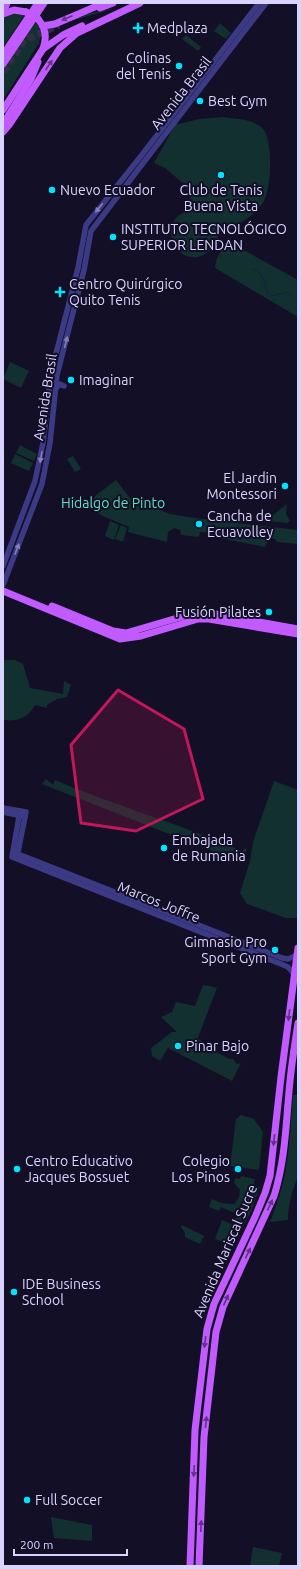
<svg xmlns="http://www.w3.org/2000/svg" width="301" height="1569" viewBox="0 0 301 1569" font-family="Ubuntu,sans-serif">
  <rect width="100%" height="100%" fill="#130f26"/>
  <!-- green -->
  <g fill="#12302f">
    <path d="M 113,9 L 39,30 L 41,36 L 39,43 L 3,100 L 3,68 L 33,22 L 36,23 Z"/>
    <path d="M 13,13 L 21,13 L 24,16 L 3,48 L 3,18 Z"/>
    <path d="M 220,23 L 231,33 L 226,39 L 214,31 Z"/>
    <path d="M 186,35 L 201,47 L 198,51 L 182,39 Z"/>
    <path d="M 223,117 C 235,119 255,119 263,129 C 273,140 271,182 266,196 C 265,200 261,206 258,209 C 251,218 238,224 228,231 L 224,227 L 217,227 C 219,237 217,246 208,252 C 178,275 148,217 195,209 L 184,184 L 165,168 L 154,163 L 175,125 L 199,119 Z"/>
    <path d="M 231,243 L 298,280 L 298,317 L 215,268 C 215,259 223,246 231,243 Z"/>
    <path d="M 10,362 L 29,371 L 21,388 L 3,379 Z"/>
    <path d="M 20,445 L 37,454 L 34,461 L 16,453 Z"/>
    <path d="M 15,454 L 33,463 L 29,471 L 11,463 Z"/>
    <path d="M 73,456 L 81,469 L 75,472 L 67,459 Z"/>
    <path d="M 116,480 L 130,498 L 170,514 L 195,518 L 297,530 L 298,531 L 298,544 L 277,542 L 275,539 L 269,538 L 265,547 L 209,536 L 205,532 L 200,532 L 199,537 L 181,535 L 180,530 L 174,528 L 168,532 L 167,542 L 128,532 L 129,527 L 105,517 L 83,505 Z"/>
    <path d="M 287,504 L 286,514 L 290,521 L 287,523 L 269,521 L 269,518 Z"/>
    <path d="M 110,521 L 119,525 L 114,540 L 105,536 Z"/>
    <path d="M 121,525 L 127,528 L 123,542 L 115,539 Z"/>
    <path d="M 3,660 L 15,660 L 23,664 L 30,688 L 63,694 L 64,681 L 71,685 L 67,697 L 57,699 L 47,705 L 47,708 L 35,705 C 28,718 18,722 3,720 Z"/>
    <path d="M 46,779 L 53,785 L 55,780 C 116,806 181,824 242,851 L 247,847 L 243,863 L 42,784 Z"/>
    <path d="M 274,781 L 298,790 L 298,918 L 286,918 L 247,904 L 240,893 L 250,861 L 253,842 Z"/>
    <path d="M 203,985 L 210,986 L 217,988 L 197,1040 L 200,1039 L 203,1044 L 229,1059 L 233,1059 L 237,1064 L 241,1063 L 232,1081 L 170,1049 L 168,1048 L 160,1061 L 152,1056 L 151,1048 L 172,1032 L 177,1032 L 161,1017 L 172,1012 L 176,1002 L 195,1006 Z"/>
    <path d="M 293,1095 L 298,1095 L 298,1177 C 292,1191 288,1205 288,1220 L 270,1222 C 274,1210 279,1199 282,1187 C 290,1157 290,1126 293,1095 Z"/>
    <path d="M 241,1115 L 254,1119 L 263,1132 L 259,1170 L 230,1166 L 236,1119 Z"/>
    <path d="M 241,1176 L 255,1179 L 254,1185 L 260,1187 L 250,1214 L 232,1246 L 215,1239 L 222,1220 L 233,1225 L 237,1214 L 221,1207 L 219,1211 L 209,1207 L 212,1199 L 221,1203 L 235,1204 L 239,1197 L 240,1190 L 234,1183 L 235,1178 L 240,1179 Z"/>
    <path d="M 182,1225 L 204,1236 L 200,1244 L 185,1237 L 185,1233 L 181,1227 Z"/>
    <path d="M 51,1517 L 92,1525 L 92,1541 L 54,1538 Z"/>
    <path d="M 253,1547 L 282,1553 L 279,1566 L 250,1566 Z"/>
  </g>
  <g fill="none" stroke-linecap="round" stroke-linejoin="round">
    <!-- stream -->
    <path stroke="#0c2248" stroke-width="1" d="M 252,269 C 263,271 264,283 267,292 L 273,296 L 286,292 L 292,295"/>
    <!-- major-tunnel -->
    <path stroke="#312d47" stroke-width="7" stroke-dasharray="7 3.5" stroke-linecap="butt" d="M 3,72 L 25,40 L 59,25"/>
    <!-- minor -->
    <g stroke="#3d3a85" stroke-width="5.5">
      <path d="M 56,388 L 60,384 L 64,386"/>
      <path d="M 3,566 L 35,481 L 43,443 L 51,373 L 78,268 L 86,225 L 141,156 L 259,3"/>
      <path d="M 3,585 L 42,484 L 50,443 L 57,375 L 84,270 L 91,231 L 266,3"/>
      <path d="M 3,808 L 26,812 L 17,857"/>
      <path d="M 20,811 L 12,857 L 281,964 L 288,967 L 294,974"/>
      <path d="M 3,812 L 22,816"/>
      <path d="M 13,852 L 282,958 L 288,959 L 297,955"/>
    </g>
    <!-- major -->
    <g stroke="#c25bff" stroke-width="7">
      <path d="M 100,8 L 113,3"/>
      <path d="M 3,13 L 7,3"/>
      <path d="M 3,14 L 14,10 L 26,12"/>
      <path d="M 43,26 L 55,24 L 104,3"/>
      <path d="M 43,49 L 63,35 L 82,26"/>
      <path d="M 3,55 L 38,3"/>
      <path d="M 3,64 L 44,3"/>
      <path d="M 3,110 L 43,49 C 47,38 46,28 38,19"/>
      <path d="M 3,124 L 31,79 L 38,62"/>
      <path d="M 3,132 L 9,125 L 60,48 L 77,33 L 140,3"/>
      <path d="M 3,591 L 120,639 L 141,636 L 198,619 L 209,619 L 298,634"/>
      <path d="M 52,606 L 113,631 L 126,633 L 191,614 L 210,613 L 298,629"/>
      <path d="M 190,1566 L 195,1430 L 207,1329 L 214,1304 L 255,1217 L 265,1193 L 270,1176 L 281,1077 L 298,948"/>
      <path d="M 199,1566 L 204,1437 L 216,1332 L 223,1307 L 274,1196 C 286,1158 286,1119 290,1081 C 292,1061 295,1042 298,1023"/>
    </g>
    <!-- major-bridge -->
    <path stroke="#c25bff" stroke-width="7" d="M 26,12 L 38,19"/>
  </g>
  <!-- one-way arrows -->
  <defs><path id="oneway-solid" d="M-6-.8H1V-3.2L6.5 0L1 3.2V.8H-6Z"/></defs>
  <g fill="#623188">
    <use href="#oneway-solid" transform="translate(67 18) rotate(157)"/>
    <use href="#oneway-solid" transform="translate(49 65) rotate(-56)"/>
    <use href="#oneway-solid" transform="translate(289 1015) rotate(97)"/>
    <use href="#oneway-solid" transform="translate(274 1140) rotate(96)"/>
    <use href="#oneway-solid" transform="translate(270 1205) rotate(-65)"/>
    <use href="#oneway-solid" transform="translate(248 1253) rotate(-64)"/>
    <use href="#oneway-solid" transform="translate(226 1300) rotate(-66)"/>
    <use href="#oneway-solid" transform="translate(205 1342) rotate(97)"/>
    <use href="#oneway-solid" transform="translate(206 1422) rotate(-84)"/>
    <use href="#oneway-solid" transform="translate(194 1471) rotate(93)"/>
    <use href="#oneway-solid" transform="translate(201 1526) rotate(-88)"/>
  </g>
  <g fill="#837fbc">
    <use href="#oneway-solid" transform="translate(99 208) rotate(129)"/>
    <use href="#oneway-solid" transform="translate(66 342) rotate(-76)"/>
    <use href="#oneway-solid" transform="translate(41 457) rotate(100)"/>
    <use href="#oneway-solid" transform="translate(17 549) rotate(-69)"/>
  </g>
  <!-- marked area -->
  <path fill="#c2185b" fill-opacity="0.2" stroke="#c2185b" stroke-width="3" stroke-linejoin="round" d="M 118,690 L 184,729 L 203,799 L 136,831 L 81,823 L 71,745 Z"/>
  <!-- markers -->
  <g fill="#00e5ff" stroke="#130f26" stroke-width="1.5">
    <path d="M136 22h4v4h4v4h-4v4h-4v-4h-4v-4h4z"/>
    <circle cx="179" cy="66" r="4"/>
    <circle cx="200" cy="101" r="4"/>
    <circle cx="221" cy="175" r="4"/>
    <circle cx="52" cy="190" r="4"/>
    <circle cx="113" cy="237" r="4"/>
    <path d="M58 286h4v4h4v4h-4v4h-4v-4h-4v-4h4z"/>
    <circle cx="71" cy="380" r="4"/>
    <circle cx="285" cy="486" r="4"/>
    <circle cx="199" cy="524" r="4"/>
    <circle cx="269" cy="612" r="4"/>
    <circle cx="164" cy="848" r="4"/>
    <circle cx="275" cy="950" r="4"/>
    <circle cx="178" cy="1046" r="4"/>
    <circle cx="17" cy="1169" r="4"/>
    <circle cx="238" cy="1169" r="4"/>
    <circle cx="14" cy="1292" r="4"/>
    <circle cx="27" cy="1500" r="4"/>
  </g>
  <g text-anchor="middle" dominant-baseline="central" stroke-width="4" stroke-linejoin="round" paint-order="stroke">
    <!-- poi labels -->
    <g font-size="14" fill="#d9d4ff" stroke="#130f26" text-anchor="start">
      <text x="147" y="28">Medplaza</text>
      <text x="171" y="58" text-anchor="end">Colinas<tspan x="171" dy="16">del Tenis</tspan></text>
      <text x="208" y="101">Best Gym</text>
      <text x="60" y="190">Nuevo Ecuador</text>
      <text x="221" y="190" text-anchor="middle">Club de Tenis<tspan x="221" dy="16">Buena Vista</tspan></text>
      <text x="121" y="229">INSTITUTO TECNOLÓGICO<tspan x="121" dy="16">SUPERIOR LENDAN</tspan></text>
      <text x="69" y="284">Centro Quirúrgico<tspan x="69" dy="16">Quito Tenis</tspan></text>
      <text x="79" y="380">Imaginar</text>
      <text x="277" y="478" text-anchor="end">El Jardin<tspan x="277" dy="16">Montessori</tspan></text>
      <text x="207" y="516">Cancha de<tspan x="207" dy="16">Ecuavolley</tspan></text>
      <text x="261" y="612" text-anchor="end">Fusión Pilates</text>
      <text x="172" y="840">Embajada<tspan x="172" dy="16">de Rumania</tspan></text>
      <text x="267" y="942" text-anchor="end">Gimnasio Pro<tspan x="267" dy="16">Sport Gym</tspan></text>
      <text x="186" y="1046">Pinar Bajo</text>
      <text x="25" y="1161">Centro Educativo<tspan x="25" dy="16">Jacques Bossuet</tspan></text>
      <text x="230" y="1161" text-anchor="end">Colegio<tspan x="230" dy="16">Los Pinos</tspan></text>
      <text x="22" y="1284">IDE Business<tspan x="22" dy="16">School</tspan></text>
      <text x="35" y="1500">Full Soccer</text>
    </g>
    <!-- street labels -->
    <g font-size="14" fill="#d9d4ff" stroke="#130f26">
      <text transform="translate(181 93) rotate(-52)">Avenida Brasil</text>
      <text transform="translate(45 397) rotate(-81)">Avenida Brasil</text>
      <text transform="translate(159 902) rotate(22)">Marcos Joffre</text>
      <text transform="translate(225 1251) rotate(-67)">Avenida Mariscal Sucre</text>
    </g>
    <!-- park labels -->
    <g font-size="14" fill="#5fe0c0" stroke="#130f26">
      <text x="113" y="503">Hidalgo de Pinto</text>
    </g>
  </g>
  <!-- border -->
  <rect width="301" height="1569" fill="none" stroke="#d9d4ff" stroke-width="8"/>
  <!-- scale -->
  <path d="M14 1549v6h113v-6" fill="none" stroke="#d9d4ff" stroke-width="2"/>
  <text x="20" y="1549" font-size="12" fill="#d9d4ff" stroke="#130f26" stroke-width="3" paint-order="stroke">200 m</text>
</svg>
